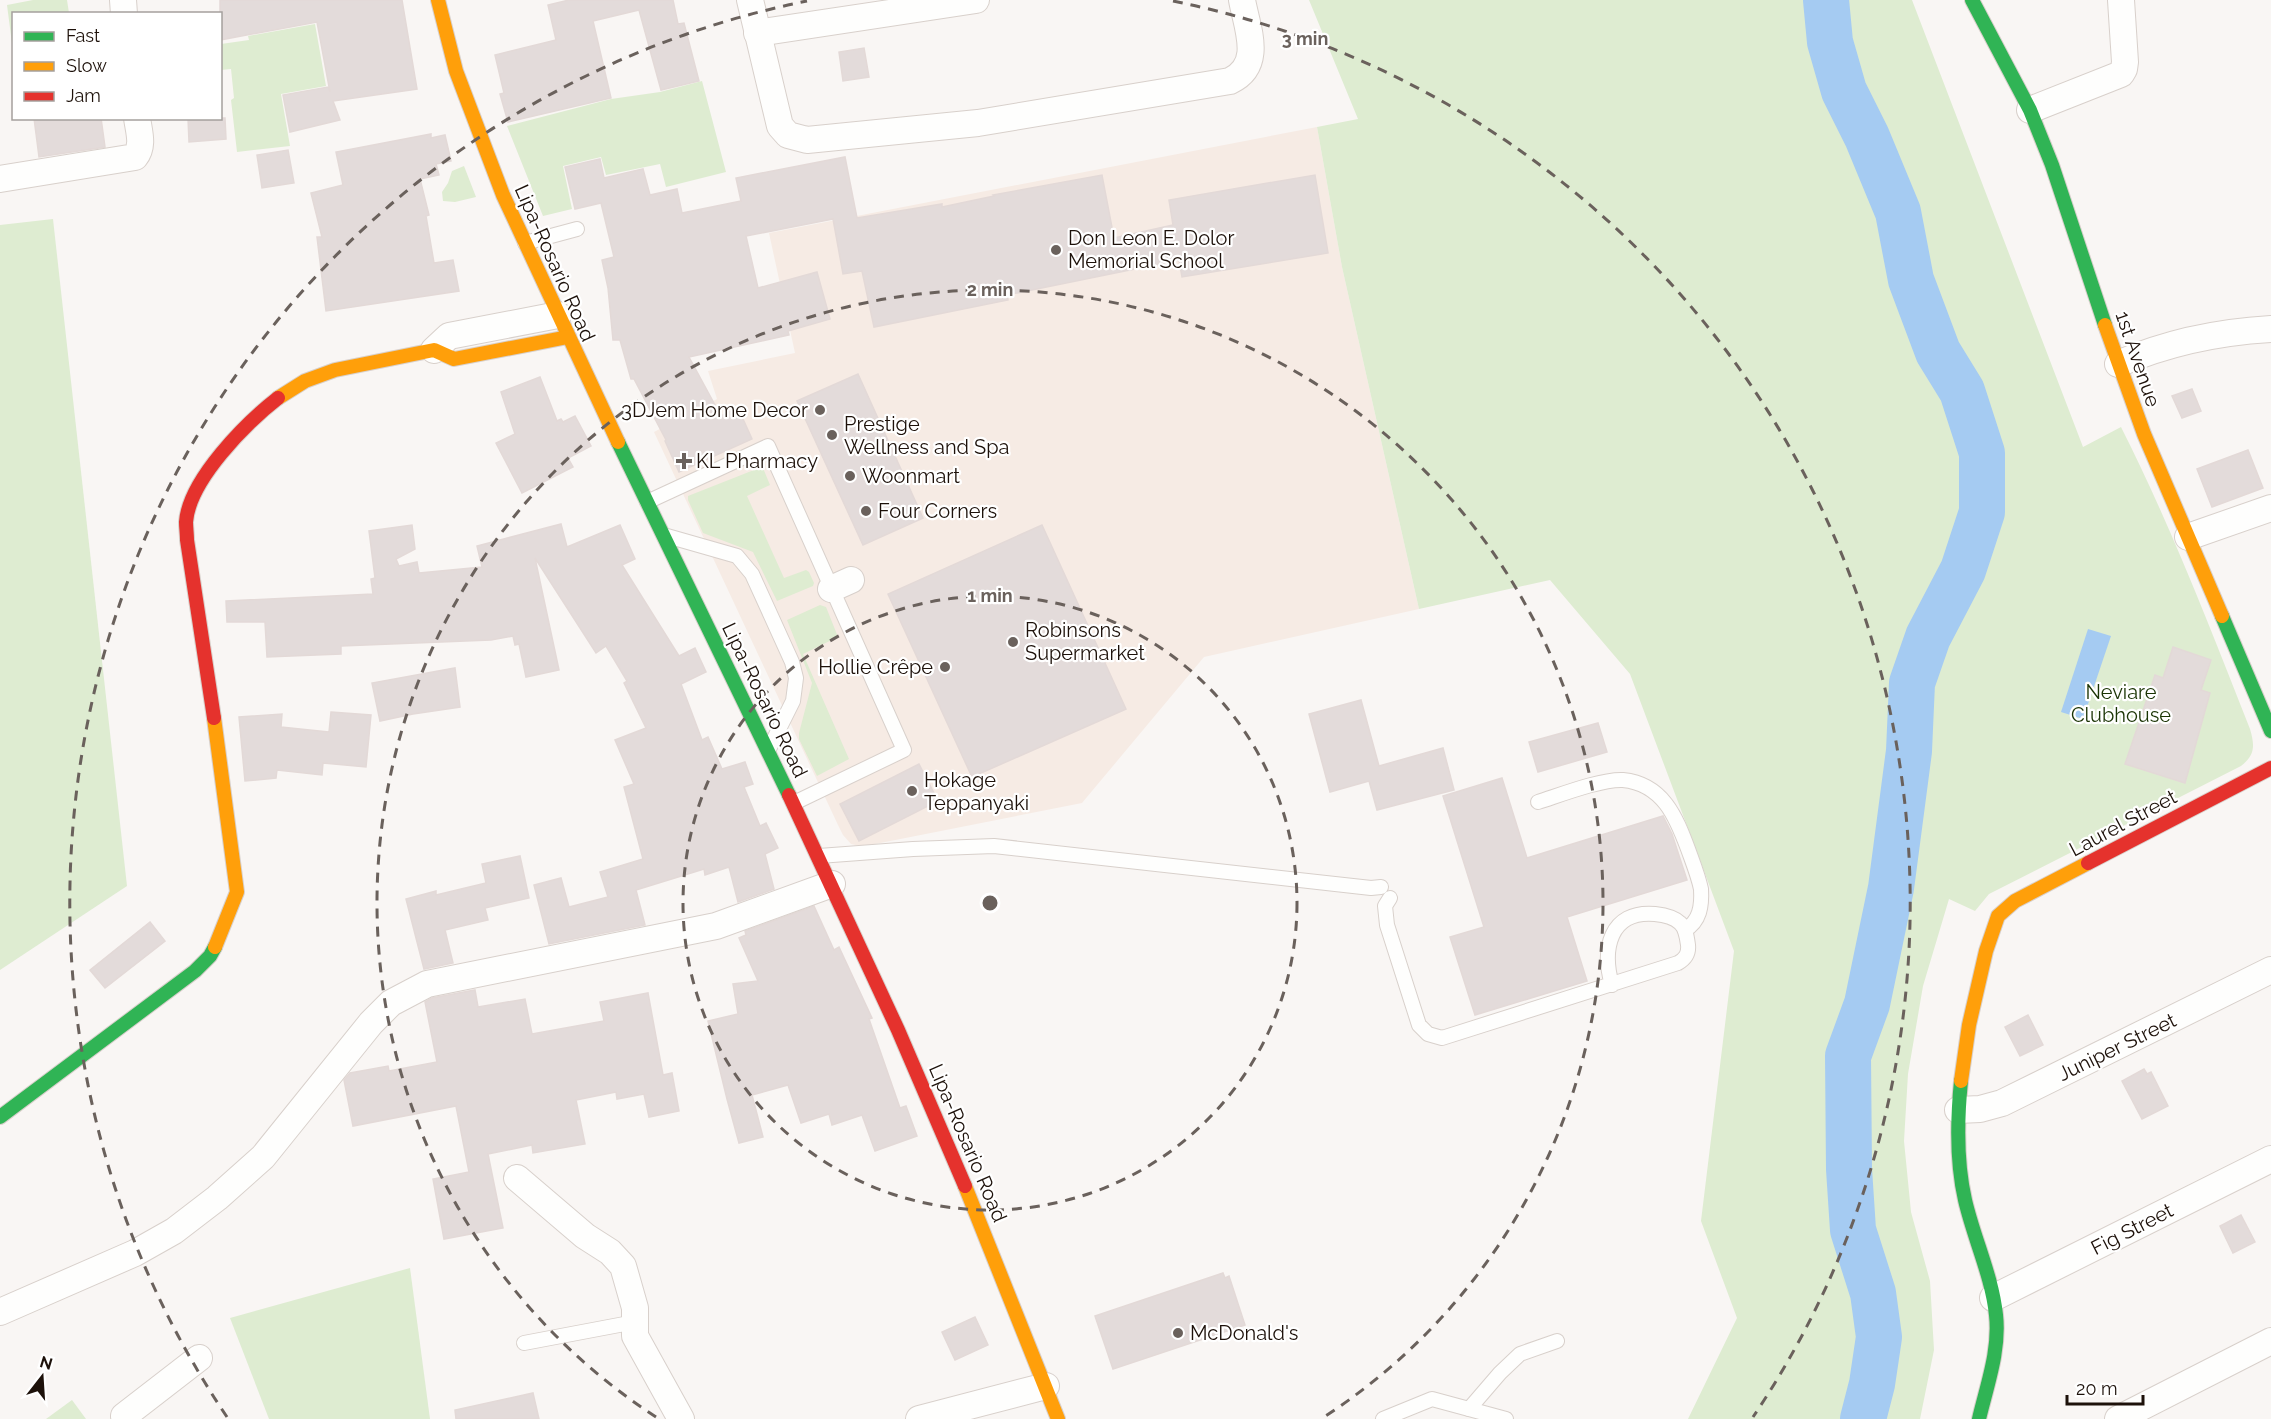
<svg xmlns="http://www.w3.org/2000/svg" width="2271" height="1419" viewBox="0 0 2271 1419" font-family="Raleway,sans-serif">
  <rect width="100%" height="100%" fill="#f9f6f4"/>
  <!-- built -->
  <path fill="#f6ebe4" d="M 1317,127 L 1342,267 L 1419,609 L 1204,657 L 1082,803 L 870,845 L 860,846 L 851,844 L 843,835 L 838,825 L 654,432 L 717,399 L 708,371 L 795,353 L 769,233 Z"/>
  <!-- green -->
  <g fill="#deecd1">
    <path d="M 33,0 L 67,0 L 69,13 L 14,14 L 13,51 L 7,5 Z"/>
    <path d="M 1309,0 L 1912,0 L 2083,447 L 2121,427 C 2170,524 2210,627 2250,729 C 2255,746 2255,755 2241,766 L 1989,894 L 1975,911 L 1949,899 L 1923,986 L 1908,1074 L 1904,1141 L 1911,1212 L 1930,1281 L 1934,1350 L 1920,1419 L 1688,1419 L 1737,1318 L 1701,1221 L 1734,951 L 1630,674 L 1550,580 L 1419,609 L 1342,267 L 1317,127 L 1358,119 Z"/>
    <path d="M 315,24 L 326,86 L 281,94 L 290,146 L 237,152 L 231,100 L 234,98 L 231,69 L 221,70 L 221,44 L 249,40 L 248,36 Z"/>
    <path d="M 702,81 L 726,172 L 666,187 L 660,164 L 606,175 L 601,157 L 563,166 L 572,209 L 543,216 L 507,126 L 611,99 L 660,92 Z"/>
    <path d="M 464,166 L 476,197 L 455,202 L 443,201 L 442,192 L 448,183 L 452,171 Z"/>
    <path d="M 53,219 L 127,886 L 0,970 L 0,225 Z"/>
    <path d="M 759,468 L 763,468 L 770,485 L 747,496 L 784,578 L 806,570 L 809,572 L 814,583 L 813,586 L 777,601 L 753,552 L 703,533 L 688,500 L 688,496 Z"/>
    <path d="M 820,605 L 826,607 L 838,637 L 803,654 L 849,759 L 817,776 L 799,739 L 799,733 L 812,683 L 787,620 Z"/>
    <path d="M 410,1268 L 430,1419 L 269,1419 L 230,1318 Z"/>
    <path d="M 72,1400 L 86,1419 L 46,1419 Z"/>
  </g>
  <!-- water -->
  <path fill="#a5cbf2" d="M 2088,629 L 2111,636 L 2083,719 L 2061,712 Z"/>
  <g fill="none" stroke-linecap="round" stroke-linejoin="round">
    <!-- river -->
    <path stroke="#a5cbf2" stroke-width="46" d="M 1826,0 L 1830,42 L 1844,91 L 1867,137 L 1898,212 L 1911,280 L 1938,352 L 1962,391 L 1982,453 L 1982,512 L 1963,570 L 1928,637 L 1912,683 L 1909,751 L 1891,888 L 1867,1004 L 1848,1056 L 1849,1169 L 1853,1230 L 1873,1293 L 1879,1337 L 1872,1384 L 1863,1419"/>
  </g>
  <!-- building -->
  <g fill="#e3dbda" stroke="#e3d9d7" stroke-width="1.5">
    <path d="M 220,0 L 402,0 L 417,89 L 333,101 L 340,120 L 290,132 L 283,95 L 328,87 L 330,92 L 317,22 L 220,40 Z"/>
    <path d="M 569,0 L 673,0 L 678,24 L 684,23 L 699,81 L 661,90 L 639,10 L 593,21 L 611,98 L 508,122 L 500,94 L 504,93 L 495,55 L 556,40 L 548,5 Z"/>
    <path d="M 864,48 L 869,77 L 843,81 L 839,52 Z"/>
    <path d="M 34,118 L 101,118 L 105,147 L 39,157 Z"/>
    <path d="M 188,118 L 225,118 L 226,139 L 189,142 Z"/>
    <path d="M 431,134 L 431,138 L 445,135 L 451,161 L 436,164 L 439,175 L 420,179 L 429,215 L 426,216 L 434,263 L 453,260 L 459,291 L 326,311 L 317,237 L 322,237 L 311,193 L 343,185 L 336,152 Z"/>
    <path d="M 288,150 L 294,183 L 262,188 L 257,155 Z"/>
    <path d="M 845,157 L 857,218 L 942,204 L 942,207 L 994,196 L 993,195 L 1102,175 L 1114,238 L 1173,225 L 1169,200 L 1315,175 L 1328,253 L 1182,277 L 1179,260 L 1007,295 L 1008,300 L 874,327 L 862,271 L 843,274 L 833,219 L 746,236 L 758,288 L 817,272 L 830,319 L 788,331 L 789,335 L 689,357 L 721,416 L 738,408 L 752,439 L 679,472 L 665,441 L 666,440 L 634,379 L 631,379 L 620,340 L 613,340 L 608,288 L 602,260 L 614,257 L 601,203 L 575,209 L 565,167 L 600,159 L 604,178 L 643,169 L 650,195 L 677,189 L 682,213 L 741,201 L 736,178 Z"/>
    <path d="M 858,374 L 923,518 L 863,545 L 797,401 Z"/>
    <path d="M 540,377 L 557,421 L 561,419 L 563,422 L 575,416 L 591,446 L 568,458 L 573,467 L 522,493 L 496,443 L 515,434 L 501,392 Z"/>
    <path d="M 2192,389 L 2201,411 L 2182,418 L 2172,396 Z"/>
    <path d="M 2248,450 L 2263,488 L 2212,507 L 2197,469 Z"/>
    <path d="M 561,524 L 567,547 L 620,525 L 635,559 L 622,565 L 679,656 L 695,648 L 706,672 L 681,684 L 702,740 L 708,737 L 722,769 L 745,762 L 753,784 L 744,787 L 760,826 L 766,823 L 778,848 L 765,854 L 774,889 L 738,902 L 729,867 L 705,875 L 704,869 L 636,890 L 645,925 L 549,944 L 534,885 L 561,878 L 569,907 L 608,897 L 600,872 L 643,859 L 624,787 L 634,784 L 615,740 L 646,728 L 624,683 L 627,681 L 606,646 L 596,653 L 535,558 L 559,670 L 526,677 L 519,644 L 515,645 L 513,636 L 491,640 L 341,646 L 341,654 L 267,657 L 265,622 L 227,622 L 226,601 L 373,594 L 371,579 L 375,578 L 369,531 L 412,525 L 415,549 L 396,559 L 399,566 L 417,562 L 419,573 L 482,567 L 477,546 Z"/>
    <path d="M 1042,525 L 1126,709 L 972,777 L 888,594 Z"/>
    <path d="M 2173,647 L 2211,660 L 2201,690 L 2210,693 L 2185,783 L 2125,764 L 2155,675 L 2163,678 Z"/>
    <path d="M 455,668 L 460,707 L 413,714 L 380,721 L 372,683 Z"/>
    <path d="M 1361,700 L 1379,766 L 1443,748 L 1454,790 L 1377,810 L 1369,781 L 1330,792 L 1309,714 Z"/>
    <path d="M 331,712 L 371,715 L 366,767 L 323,763 L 322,775 L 277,770 L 276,778 L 245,781 L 239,717 L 282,714 L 281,727 L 329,732 Z"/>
    <path d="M 1598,723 L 1607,752 L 1538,772 L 1529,742 Z"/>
    <path d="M 919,764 L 938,801 L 859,841 L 840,804 Z"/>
    <path d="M 1502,778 L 1527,858 L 1663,816 L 1672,834 L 1687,880 L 1567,917 L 1587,981 L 1475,1015 L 1450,937 L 1484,927 L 1443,796 Z"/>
    <path d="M 520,856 L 529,898 L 485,908 L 488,920 L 445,930 L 453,963 L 424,969 L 406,899 L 436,891 L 436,895 L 486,883 L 482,864 Z"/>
    <path d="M 814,906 L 834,950 L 839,947 L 872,1018 L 869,1019 L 900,1108 L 906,1106 L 917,1136 L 875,1151 L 862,1115 L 832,1125 L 829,1114 L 801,1123 L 788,1085 L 752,1095 L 763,1137 L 739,1143 L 727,1099 L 708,1021 L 738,1014 L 733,984 L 758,981 L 739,938 L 746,935 L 745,931 Z"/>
    <path d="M 150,922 L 165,941 L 105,988 L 90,970 Z"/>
    <path d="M 475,990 L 478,1007 L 525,999 L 532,1034 L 604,1021 L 600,1002 L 648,993 L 663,1075 L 672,1073 L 679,1111 L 649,1117 L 644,1094 L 617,1099 L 616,1092 L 576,1100 L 585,1144 L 533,1153 L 532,1145 L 488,1154 L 503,1228 L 444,1239 L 433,1179 L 469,1172 L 456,1106 L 353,1126 L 344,1080 L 350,1073 L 388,1066 L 389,1071 L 437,1062 L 425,1002 L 432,998 Z"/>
    <path d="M 2028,1015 L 2043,1045 L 2020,1056 L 2005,1027 Z"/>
    <path d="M 2144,1069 L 2147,1074 L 2151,1072 L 2168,1106 L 2142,1119 L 2122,1081 Z"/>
    <path d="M 2241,1215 L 2255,1242 L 2233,1253 L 2220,1226 Z"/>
    <path d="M 1223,1273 L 1225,1278 L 1229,1276 L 1245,1325 L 1113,1369 L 1095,1316 Z"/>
    <path d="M 975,1317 L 988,1345 L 955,1360 L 942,1332 Z"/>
    <path d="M 533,1393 L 539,1419 L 456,1419 L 455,1410 Z"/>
  </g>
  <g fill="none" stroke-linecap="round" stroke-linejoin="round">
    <defs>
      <g id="lane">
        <path d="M 525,243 L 577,229"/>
        <path d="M 647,502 L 768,446 L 904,750 L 794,803"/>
        <path d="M 667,536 L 737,556 L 752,574 L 792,662 L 796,678 L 793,701 L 769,749"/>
        <path d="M 1538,802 C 1560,795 1601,779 1623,780 C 1663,784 1676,817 1688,849 C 1693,863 1698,875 1701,889 C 1702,906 1700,921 1685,930"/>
        <path d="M 819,856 L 913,849 L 994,846 L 1371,888 L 1381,887"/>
        <path d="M 1390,898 L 1385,906 L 1387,925 L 1419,1025 L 1428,1034 L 1442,1038 L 1678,963 C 1685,959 1689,954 1688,945 C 1687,938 1686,928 1680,923 C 1674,917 1664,915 1655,914 C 1609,910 1602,950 1612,985"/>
        <path d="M 524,1343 L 635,1322"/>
        <path d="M 1469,1409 L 1500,1373 L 1520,1354 L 1557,1341"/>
        <path d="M 1383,1419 L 1432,1399 L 1506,1419"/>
      </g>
      <g id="street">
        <path d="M 123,0 L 124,14"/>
        <path d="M 750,0 L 780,126 L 788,135 L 807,140 L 978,123 L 1230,81 C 1264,65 1247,28 1242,0"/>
        <path d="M 757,33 L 976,0"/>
        <path d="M 2030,110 L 2121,74 L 2124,69 L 2125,62 L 2121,0"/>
        <path d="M 0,179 L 135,157 C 144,146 139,132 137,118"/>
        <path d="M 434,350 L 449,336 L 558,315"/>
        <path d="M 2118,364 C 2166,343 2219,332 2271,329"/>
        <path d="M 2188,537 L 2271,508"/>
        <path d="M 831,589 L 851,580"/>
        <path d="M 1958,1110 L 1980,1109 L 2002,1103 L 2271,970"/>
        <path d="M 517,1178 L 585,1236 L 610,1252 L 623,1266 L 635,1308 L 635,1336 L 681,1419"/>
        <path d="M 1993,1298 L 2271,1159"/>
        <path d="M 0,1312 L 135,1253 L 174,1231 L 217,1198 L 263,1157 L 371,1023 L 391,1003 L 427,984 L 716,926 L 832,884"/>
        <path d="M 126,1419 L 124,1416 L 199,1358"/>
        <path d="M 919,1419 L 1046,1386"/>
        <path d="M 2118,1419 L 2271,1341"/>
      </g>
      <g id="fast">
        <path d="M 1972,0 L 2030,110 L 2052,165 L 2105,325"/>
        <path d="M 618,442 L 789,795"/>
        <path d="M 2222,616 L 2271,731"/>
        <path d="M 1961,1081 C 1957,1121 1956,1161 1965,1200 C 1974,1239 1992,1276 1996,1315 C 2000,1350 1987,1385 1979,1419"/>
        <path d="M 0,1117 L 195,971 L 210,956 L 215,947"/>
      </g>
      <g id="slow">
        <path d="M 438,0 L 456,71 L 503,195 L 618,442"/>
        <path d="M 2105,325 L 2144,434 L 2222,616"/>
        <path d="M 278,398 L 305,381 L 335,370 L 434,350 L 454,359 L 568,337"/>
        <path d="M 214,718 L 237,892 L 215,947"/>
        <path d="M 1961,1081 L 1969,1025 L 1986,951 L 1998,916 L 2015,901 L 2088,863"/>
        <path d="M 965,1186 L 1058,1419"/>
      </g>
      <g id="jam">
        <path d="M 214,718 L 187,540 C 187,534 186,527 186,522 C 189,480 246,423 278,398"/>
        <path d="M 789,795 L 898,1030 L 965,1186"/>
        <path d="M 2088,863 L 2271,768"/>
      </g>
    </defs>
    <!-- lane casing -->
    <use href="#lane" stroke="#d8d0cb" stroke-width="16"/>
    <!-- street casing -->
    <use href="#street" stroke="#d8d0cb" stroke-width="28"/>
    <!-- fast casing -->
    <use href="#fast" stroke="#d8d0cb" stroke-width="16"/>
    <!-- slow casing -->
    <use href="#slow" stroke="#d8d0cb" stroke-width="16"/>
    <!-- jam casing -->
    <use href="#jam" stroke="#d8d0cb" stroke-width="16"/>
    <!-- lane -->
    <use href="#lane" stroke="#fefefd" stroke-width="14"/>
    <!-- street -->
    <use href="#street" stroke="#fefefd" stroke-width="26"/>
    <!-- fast -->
    <use href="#fast" stroke="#30b455" stroke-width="14"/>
    <!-- slow -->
    <use href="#slow" stroke="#ff9f0a" stroke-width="14"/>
    <!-- jam -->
    <use href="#jam" stroke="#e5322d" stroke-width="14"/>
  </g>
  <!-- distance rings -->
  <g fill="none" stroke="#6a615c" stroke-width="3" stroke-dasharray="10 8">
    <circle cx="990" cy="903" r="307"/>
    <path d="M656 1417A613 613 0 1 1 1324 1417"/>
    <path d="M227 1417A920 920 0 0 1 807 1M1173 1A920 920 0 0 1 1753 1417"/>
  </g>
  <!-- markers -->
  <g fill="#6a615c" stroke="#fff" stroke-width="2">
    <circle cx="1056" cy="250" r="6"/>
    <circle cx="820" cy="410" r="6"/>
    <circle cx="832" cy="435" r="6"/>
    <path d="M681 452h6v6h6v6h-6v6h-6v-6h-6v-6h6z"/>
    <circle cx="850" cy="476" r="6"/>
    <circle cx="866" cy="511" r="6"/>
    <circle cx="1013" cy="642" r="6"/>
    <circle cx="945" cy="667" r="6"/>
    <circle cx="912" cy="791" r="6"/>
    <circle cx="1178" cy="1333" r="6"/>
  </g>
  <g text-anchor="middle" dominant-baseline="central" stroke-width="4.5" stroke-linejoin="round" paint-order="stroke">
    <!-- poi labels -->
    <g font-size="20" fill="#1d110a" stroke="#fff" text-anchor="start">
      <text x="1068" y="238">Don Leon E. Dolor<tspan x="1068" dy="23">Memorial School</tspan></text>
      <text x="808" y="410" text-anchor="end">3DJem Home Decor</text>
      <text x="844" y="424">Prestige<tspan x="844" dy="23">Wellness and Spa</tspan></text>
      <text x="696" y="461">KL Pharmacy</text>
      <text x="862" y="476">Woonmart</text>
      <text x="878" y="511">Four Corners</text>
      <text x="1025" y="630">Robinsons<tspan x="1025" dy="23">Supermarket</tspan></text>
      <text x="933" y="667" text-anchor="end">Hollie Crêpe</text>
      <text x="924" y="780">Hokage<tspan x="924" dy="23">Teppanyaki</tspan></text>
      <text x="1190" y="1333">McDonald's</text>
    </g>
    <!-- street labels -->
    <g font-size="20" fill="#1d110a" stroke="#fff">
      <text transform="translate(555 263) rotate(66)">Lipa-Rosario Road</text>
      <text transform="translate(2138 359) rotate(71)">1st Avenue</text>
      <text transform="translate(765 700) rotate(64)">Lipa-Rosario Road</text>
      <text transform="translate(2123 823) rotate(-28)">Laurel Street</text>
      <text transform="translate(2117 1047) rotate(-26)">Juniper Street</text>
      <text transform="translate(968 1143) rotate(67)">Lipa-Rosario Road</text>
      <text transform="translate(2132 1229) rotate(-27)">Fig Street</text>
    </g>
    <!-- park labels -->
    <g font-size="20" fill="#1a3404" stroke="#fff">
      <text x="2121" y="692">Neviare<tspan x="2121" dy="23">Clubhouse</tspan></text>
    </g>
  </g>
  <circle cx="990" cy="903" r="9" fill="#6a615c" stroke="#fff" stroke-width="3"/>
  <g font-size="18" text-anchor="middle" font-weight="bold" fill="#6a615c" stroke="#fff" stroke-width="4.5" stroke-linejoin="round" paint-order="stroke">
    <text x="1305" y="45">3 min</text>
    <text x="990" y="296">2 min</text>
    <text x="990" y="602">1 min</text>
  </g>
  <!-- legend -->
  <rect x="12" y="12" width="210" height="108" fill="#ffffff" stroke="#a5a09d" stroke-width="1.5"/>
  <rect x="24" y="32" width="30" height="9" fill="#30b455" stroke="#a5a09d" stroke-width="1.5"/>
  <text x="66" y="42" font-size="18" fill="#1d110a">Fast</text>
  <rect x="24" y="62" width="30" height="9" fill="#ff9f0a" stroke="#a5a09d" stroke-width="1.5"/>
  <text x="66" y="72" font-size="18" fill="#1d110a">Slow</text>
  <rect x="24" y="92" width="30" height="9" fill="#e5322d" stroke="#a5a09d" stroke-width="1.5"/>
  <text x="66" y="102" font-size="18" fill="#1d110a">Jam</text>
  <!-- north arrow -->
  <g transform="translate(42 1377) rotate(17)" stroke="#ffffff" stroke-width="4.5" paint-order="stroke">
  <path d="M0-4.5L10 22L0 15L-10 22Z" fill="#1d110a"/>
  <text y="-9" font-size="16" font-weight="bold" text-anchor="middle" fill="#1d110a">N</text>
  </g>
  <!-- scale -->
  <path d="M2067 1395v9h76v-9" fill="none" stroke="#1d110a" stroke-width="3"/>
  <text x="2076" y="1395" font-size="18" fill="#1d110a" stroke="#ffffff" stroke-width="4.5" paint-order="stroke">20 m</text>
</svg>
